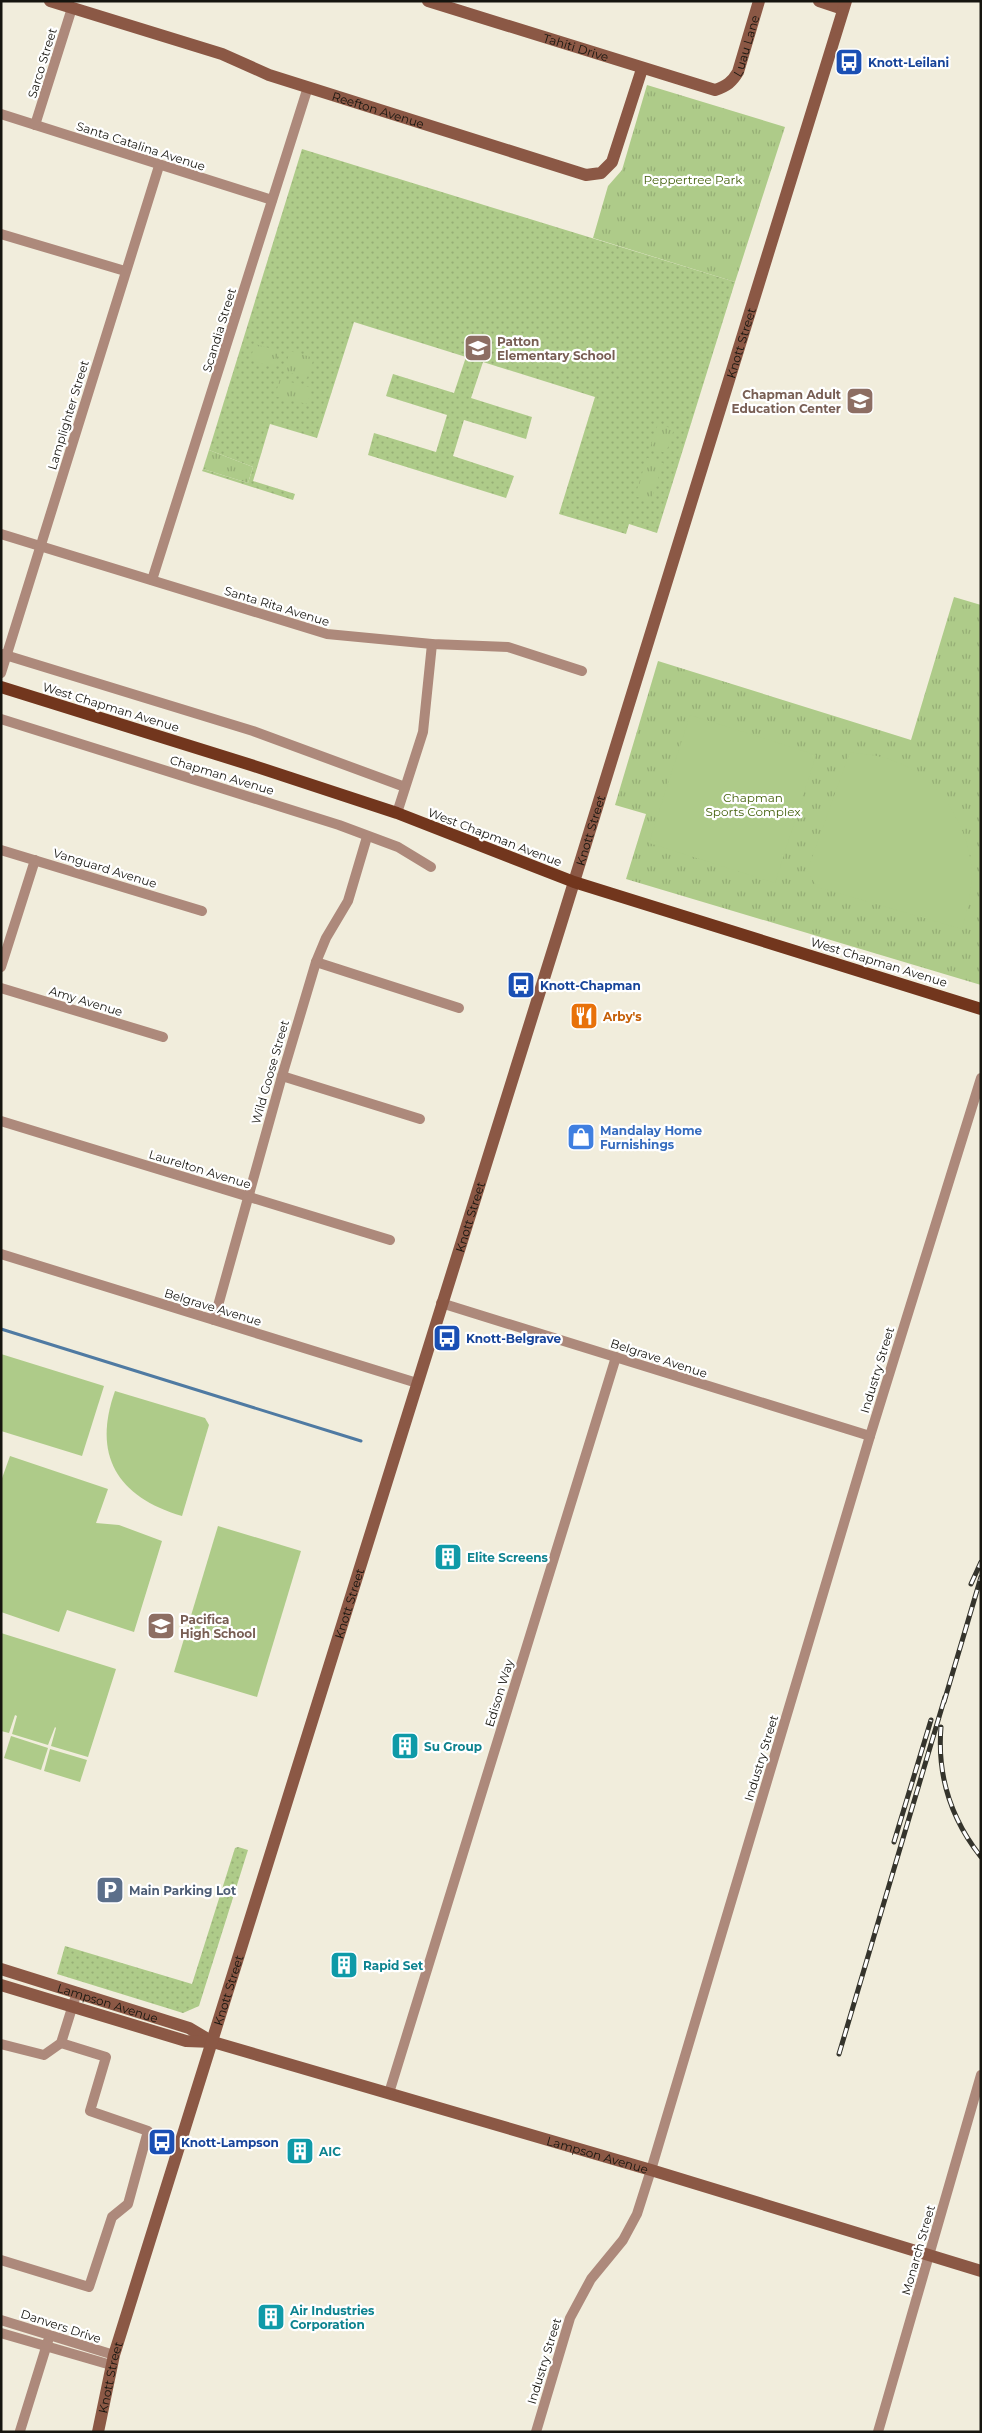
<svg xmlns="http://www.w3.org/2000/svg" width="982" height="2433" viewBox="0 0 982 2433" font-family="Montserrat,sans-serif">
  <defs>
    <pattern id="grass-dots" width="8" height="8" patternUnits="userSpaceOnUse" patternTransform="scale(1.25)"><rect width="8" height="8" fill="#aecb89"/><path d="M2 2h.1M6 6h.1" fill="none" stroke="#95ad75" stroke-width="1.8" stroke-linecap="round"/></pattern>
    <pattern id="park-tufts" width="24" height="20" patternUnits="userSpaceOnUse" patternTransform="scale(1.25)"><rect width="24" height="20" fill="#aecb89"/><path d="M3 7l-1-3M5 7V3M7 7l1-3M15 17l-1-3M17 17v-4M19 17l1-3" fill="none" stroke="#95ad75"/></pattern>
  </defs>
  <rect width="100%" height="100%" fill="#f1eddc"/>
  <!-- grass -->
  <g fill="url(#grass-dots)">
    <path d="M 302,149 L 735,282 L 657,533 L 629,524 L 626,534 L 559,514 L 595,397 L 483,362 L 471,398 L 532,417 L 526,439 L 464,420 L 453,456 L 514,476 L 506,498 L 368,455 L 374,433 L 436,452 L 447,415 L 386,396 L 393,374 L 454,393 L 466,357 L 354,322 L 317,438 L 270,424 L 253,481 L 295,494 L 293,500 L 202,471 L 203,469 L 248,483 L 253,467 L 209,450 Z"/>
    <path d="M 238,1847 L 248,1850 L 199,2006 L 183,2013 L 57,1974 L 65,1946 L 192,1984 L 235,1848 Z"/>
  </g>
  <!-- park -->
  <g fill="url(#park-tufts)">
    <path d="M 647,85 L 785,127 L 735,282 L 593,238 L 608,186 L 622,170 Z"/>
    <path d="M 255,344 L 279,351 L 273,367 L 250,360 Z"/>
    <path d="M 290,351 L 314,358 L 307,378 L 284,371 Z"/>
    <path d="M 280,379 L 312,388 L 307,404 L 275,396 Z"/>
    <path d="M 658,424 L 674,429 L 666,453 L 650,448 Z"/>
    <path d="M 209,450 L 253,467 L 248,483 L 203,469 Z"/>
    <path d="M 647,458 L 663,463 L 651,501 L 635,496 Z"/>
    <path d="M 954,597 L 981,605 L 981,985 L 626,879 L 646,814 L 615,805 L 658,661 L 911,740 Z"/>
  </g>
  <!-- pitch -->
  <g fill="#aecb89">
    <path d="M 690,715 L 816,755 L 775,883 L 649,843 Z"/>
    <path d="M 850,752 C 860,754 871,754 881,757 C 929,768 961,810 970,857 C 975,880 968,906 962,929 L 817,887 L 807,871 Z"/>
    <path d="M 1,1354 L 104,1386 L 82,1456 L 1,1431 Z"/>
    <path d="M 115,1391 L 205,1418 L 209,1425 L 182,1516 C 117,1497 92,1455 115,1391 Z"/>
    <path d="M 10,1456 L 108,1489 L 96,1523 L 119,1525 L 162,1541 L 134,1632 L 67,1610 L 59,1632 L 1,1612 L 1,1481 Z"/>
    <path d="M 218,1526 L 301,1551 L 257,1697 L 174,1672 Z"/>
    <path d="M 1,1633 L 116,1669 L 88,1757 L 51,1746 L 56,1728 L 55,1727 L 48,1745 L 12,1734 L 17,1716 L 15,1715 L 9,1733 L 1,1731 Z"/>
    <path d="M 11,1736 L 48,1748 L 41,1770 L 4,1758 Z"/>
    <path d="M 50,1749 L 87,1760 L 80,1782 L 44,1771 Z"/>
  </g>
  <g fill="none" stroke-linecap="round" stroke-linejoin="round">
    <!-- stream -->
    <path stroke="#4f7aa2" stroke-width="3" d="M 1,1329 L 361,1441"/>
    <!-- street -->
    <g stroke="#ad897b" stroke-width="10">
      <path d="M 1,114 L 272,200"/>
      <path d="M 35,125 L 72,8"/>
      <path d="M 1,234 L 125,271"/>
      <path d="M 1,534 L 327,634 L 432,644 L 508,647 L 582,671"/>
      <path d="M 152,580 L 308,87"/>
      <path d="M 2,654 L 253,731 L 405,787"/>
      <path d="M 1,673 L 159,166"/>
      <path d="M 1,719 L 339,825 L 398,847 L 431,867"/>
      <path d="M 397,813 L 423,732 L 432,644"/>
      <path d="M 1,850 L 202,911"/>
      <path d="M 316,962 L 459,1008"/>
      <path d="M 1,967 L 35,860"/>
      <path d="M 1,988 L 163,1037"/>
      <path d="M 282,1076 L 420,1119"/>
      <path d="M 1,1121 L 390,1240"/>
      <path d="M 1,1254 L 417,1383"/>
      <path d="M 441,1303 L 870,1436"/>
      <path d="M 214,1320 L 282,1076 L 316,962 L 326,938 L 348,901 L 367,837"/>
      <path d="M 1,2044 L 44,2055 L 61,2043 L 77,1992"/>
      <path d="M 389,2093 L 616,1357"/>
      <path d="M 1,2260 L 89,2287 L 112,2217 L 128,2204 L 148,2131 L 90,2111 L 106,2057 L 61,2043"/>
      <path d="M 1,2320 L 114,2355"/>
      <path d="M 1,2333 L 111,2365"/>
      <path d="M 20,2431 L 48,2341"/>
      <path d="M 536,2432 L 570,2318 L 591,2279 L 623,2240 L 637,2214 L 651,2170 L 870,1436 L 981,1078"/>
      <path d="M 878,2432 L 981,2075"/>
    </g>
    <!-- secondary -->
    <g stroke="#8b5845" stroke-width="12">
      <path id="s1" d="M 50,1 L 222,54 L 269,75 L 586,175 L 601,173 L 612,162 L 642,69"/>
      <path id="s2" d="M 428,1 L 715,90 C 727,86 732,82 738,72 L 759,1"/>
      <path d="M 819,1 L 843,9"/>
      <path id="s3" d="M 1,1969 L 189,2028 L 211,2041"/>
      <path id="s4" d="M 1,1985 L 186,2041 L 213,2042 L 651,2170 L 981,2271"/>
      <path id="s5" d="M 98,2432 L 114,2355 L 561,924 L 846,1"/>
    </g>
    <!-- primary -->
    <path stroke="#72361d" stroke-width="12" d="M 1,687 L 251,765 L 397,813 L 574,882 L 981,1009"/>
    <defs>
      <g id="rail">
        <path d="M 971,1584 L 981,1562"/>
        <path d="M 944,1702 L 981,1577"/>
        <path d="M 941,1727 C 937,1775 951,1819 981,1857"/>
        <path d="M 894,1842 L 931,1720"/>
        <path d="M 839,2054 L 945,1697"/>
      </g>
    </defs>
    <!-- rail casing -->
    <use href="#rail" stroke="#35342c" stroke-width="5"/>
    <!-- rail -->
    <use href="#rail" stroke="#fff" stroke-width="3" stroke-dasharray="9" stroke-linecap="butt"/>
  </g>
  <!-- icons -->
  <defs>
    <symbol id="bus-square" viewBox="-11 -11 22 22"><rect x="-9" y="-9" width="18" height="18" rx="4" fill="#1a4fb4" stroke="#fff"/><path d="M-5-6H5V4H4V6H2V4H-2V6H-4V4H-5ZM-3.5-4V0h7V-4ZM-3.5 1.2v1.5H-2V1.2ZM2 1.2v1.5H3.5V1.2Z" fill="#fff"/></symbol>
    <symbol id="school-square" viewBox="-11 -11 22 22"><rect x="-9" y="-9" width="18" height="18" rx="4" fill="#8d6e63" stroke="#fff"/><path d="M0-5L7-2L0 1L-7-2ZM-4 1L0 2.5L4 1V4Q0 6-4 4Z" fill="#fff"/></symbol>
    <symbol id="restaurant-square" viewBox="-11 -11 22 22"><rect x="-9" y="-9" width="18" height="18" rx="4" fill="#e8710a" stroke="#fff"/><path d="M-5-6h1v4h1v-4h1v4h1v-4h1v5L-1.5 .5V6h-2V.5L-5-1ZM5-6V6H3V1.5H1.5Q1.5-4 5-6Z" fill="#fff"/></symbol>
    <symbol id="shop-square" viewBox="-11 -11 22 22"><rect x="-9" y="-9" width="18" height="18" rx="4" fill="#3f7fe0" stroke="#fff"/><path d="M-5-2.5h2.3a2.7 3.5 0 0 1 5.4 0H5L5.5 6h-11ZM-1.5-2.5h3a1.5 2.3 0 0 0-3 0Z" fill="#fff"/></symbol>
    <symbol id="building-square" viewBox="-11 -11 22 22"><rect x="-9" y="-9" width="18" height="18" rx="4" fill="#0f9aa8" stroke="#fff"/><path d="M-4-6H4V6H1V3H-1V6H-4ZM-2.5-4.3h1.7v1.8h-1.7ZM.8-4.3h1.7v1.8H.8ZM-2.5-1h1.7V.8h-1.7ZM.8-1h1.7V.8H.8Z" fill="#fff"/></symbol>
    <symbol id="parking-square" viewBox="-11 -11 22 22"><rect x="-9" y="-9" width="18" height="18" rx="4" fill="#5c6f8a" stroke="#fff"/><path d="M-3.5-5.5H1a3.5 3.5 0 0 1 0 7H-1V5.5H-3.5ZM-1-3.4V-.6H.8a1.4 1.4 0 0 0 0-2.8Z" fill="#fff"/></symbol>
  </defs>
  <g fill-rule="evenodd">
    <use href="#bus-square" x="833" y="46" width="32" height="32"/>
    <use href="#school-square" x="462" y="332" width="32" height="32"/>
    <use href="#school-square" x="844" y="385" width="32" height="32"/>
    <use href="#bus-square" x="505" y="969" width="32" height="32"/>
    <use href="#restaurant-square" x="568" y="1000" width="32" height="32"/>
    <use href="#shop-square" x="565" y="1121" width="32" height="32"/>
    <use href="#bus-square" x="431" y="1322" width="32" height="32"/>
    <use href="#building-square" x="432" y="1541" width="32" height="32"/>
    <use href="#school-square" x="145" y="1610" width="32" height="32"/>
    <use href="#building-square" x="389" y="1730" width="32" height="32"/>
    <use href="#parking-square" x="94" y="1874" width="32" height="32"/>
    <use href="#building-square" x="328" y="1949" width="32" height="32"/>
    <use href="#bus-square" x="146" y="2126" width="32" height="32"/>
    <use href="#building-square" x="284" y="2135" width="32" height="32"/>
    <use href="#building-square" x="255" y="2301" width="32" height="32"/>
  </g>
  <g text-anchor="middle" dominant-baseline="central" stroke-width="4.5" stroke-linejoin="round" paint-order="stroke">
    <!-- street labels -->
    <g font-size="12" fill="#16150f" stroke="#fff">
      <text stroke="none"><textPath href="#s2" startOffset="358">Luau Lane</textPath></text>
      <text stroke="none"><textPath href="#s2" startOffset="155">Tahiti Drive</textPath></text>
      <text transform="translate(42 63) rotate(-73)">Sarco Street</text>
      <text stroke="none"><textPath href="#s1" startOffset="346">Reefton Avenue</textPath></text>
      <text transform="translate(141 146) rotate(18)">Santa Catalina Avenue</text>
      <text transform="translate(219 330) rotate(-73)">Scandia Street</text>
      <text stroke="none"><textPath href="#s5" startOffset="2186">Knott Street</textPath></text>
      <text transform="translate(68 415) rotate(-73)">Lamplighter Street</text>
      <text transform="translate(277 606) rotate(17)">Santa Rita Avenue</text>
      <text transform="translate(111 707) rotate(17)">West Chapman Avenue</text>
      <text transform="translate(222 775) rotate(17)">Chapman Avenue</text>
      <text stroke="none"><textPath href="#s5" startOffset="1676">Knott Street</textPath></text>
      <text transform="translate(495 837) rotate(21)">West Chapman Avenue</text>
      <text transform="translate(105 868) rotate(17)">Vanguard Avenue</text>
      <text transform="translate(879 962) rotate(17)">West Chapman Avenue</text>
      <text transform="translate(86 1001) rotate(17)">Amy Avenue</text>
      <text transform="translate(270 1072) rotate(-74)">Wild Goose Street</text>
      <text transform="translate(200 1169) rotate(17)">Laurelton Avenue</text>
      <text stroke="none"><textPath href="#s5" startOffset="1271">Knott Street</textPath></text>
      <text transform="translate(213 1307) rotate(17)">Belgrave Avenue</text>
      <text transform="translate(659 1358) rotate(18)">Belgrave Avenue</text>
      <text transform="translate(877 1370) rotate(-73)">Industry Street</text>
      <text stroke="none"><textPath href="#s5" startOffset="866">Knott Street</textPath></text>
      <text transform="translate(499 1693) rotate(-73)">Edison Way</text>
      <text transform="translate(761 1758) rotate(-73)">Industry Street</text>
      <text stroke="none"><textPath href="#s5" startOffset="461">Knott Street</textPath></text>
      <text stroke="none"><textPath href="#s3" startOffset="112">Lampson Avenue</textPath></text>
      <text stroke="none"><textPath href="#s4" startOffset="621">Lampson Avenue</textPath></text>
      <text transform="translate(918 2250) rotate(-74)">Monarch Street</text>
      <text transform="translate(61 2326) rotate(18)">Danvers Drive</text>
      <text transform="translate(544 2361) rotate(-73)">Industry Street</text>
      <text stroke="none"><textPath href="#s5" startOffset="56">Knott Street</textPath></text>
    </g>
    <!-- transit labels -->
    <g font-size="12" font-weight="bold" fill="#164399" stroke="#fff" text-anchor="start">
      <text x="868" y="62">Knott-Leilani</text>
      <text x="540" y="985">Knott-Chapman</text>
      <text x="466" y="1338">Knott-Belgrave</text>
      <text x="181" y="2142">Knott-Lampson</text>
    </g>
    <!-- park labels -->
    <g font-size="12" fill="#45620e" stroke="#fff">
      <text x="693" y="179">Peppertree Park</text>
      <text x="753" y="797">Chapman<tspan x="753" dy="14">Sports Complex</tspan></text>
    </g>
    <!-- education labels -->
    <g font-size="12" font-weight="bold" fill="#785e54" stroke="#fff" text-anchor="start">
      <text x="497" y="341">Patton<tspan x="497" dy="14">Elementary School</tspan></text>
      <text x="841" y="394" text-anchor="end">Chapman Adult<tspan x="841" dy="14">Education Center</tspan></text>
      <text x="180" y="1619">Pacifica<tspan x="180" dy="14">High School</tspan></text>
    </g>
    <!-- food labels -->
    <g font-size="12" font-weight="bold" fill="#c56008" stroke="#fff" text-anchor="start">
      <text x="603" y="1016">Arby's</text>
    </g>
    <!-- shop labels -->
    <g font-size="12" font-weight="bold" fill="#366cbe" stroke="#fff" text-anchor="start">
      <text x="600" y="1130">Mandalay Home<tspan x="600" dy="14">Furnishings</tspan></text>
    </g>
    <!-- culture labels -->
    <g font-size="12" font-weight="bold" fill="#0d838f" stroke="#fff" text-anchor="start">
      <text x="467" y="1557">Elite Screens</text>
      <text x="424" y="1746">Su Group</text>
      <text x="363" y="1965">Rapid Set</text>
      <text x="319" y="2151">AIC</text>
      <text x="290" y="2310">Air Industries<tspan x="290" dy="14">Corporation</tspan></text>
    </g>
    <!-- service labels -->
    <g font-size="12" font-weight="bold" fill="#4e5e75" stroke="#fff" text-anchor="start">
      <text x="129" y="1890">Main Parking Lot</text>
    </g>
  </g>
  <!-- border -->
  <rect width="982" height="2433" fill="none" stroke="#16150f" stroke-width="5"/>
</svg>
